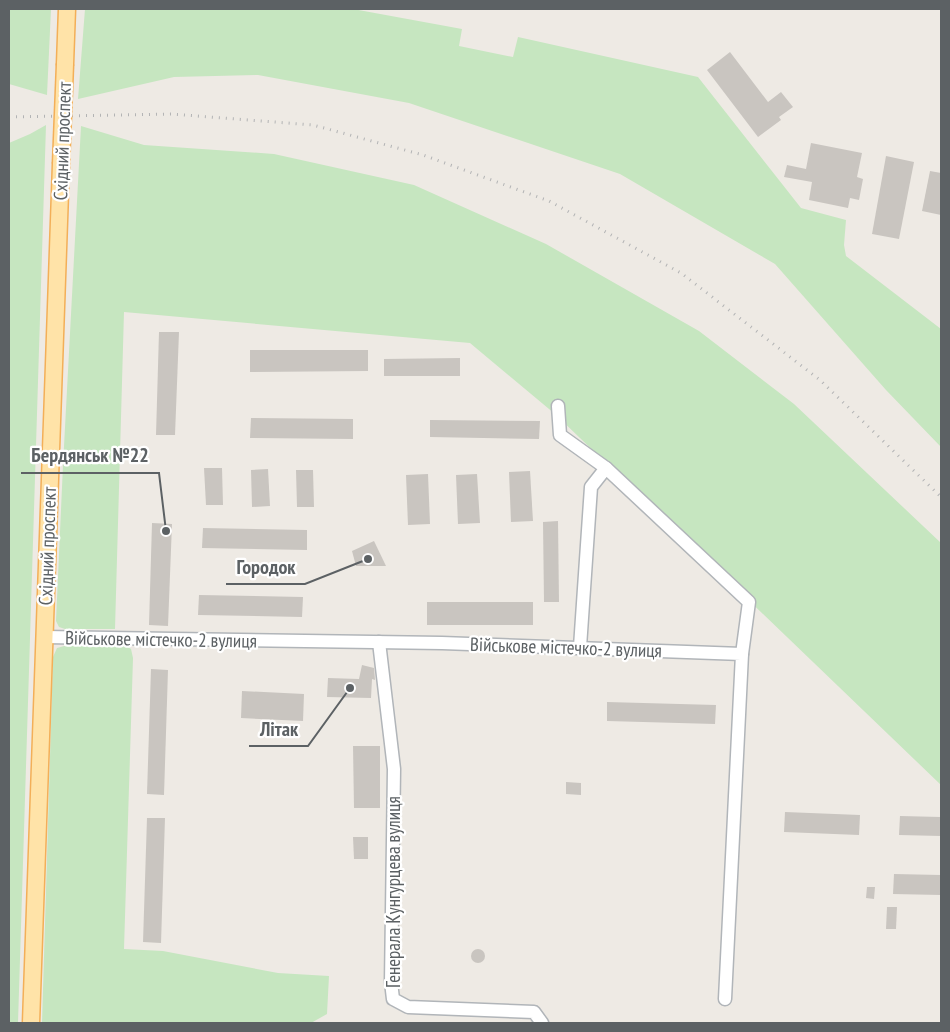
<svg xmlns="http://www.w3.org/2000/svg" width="950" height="1032" viewBox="0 0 950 1032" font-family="'PT Sans Narrow',sans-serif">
  <rect width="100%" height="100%" fill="#eeeae4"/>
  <!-- green -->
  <g fill="#c6e6c0">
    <path d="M 9,9 L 51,9 L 47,95 L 9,84 Z"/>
    <path d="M 85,9 L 353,9 L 462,29 L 459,46 L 513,57 L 518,37 L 698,77 L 801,208 L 846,220 L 844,245 L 846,256 L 941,329 L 941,447 L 886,390 L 775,264 L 620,174 L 409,103 L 258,75 L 174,77 L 78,99 Z"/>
    <path d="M 46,125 L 18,1023 L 9,1023 L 9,143 L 30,134 Z"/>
    <path d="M 81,126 L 144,145 L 274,154 L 414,185 L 546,244 L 699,331 L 794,404 L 941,543 L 941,785 L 555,414 L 470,343 L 124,312 L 115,629 L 65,629 L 59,627 L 56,621 L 63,465 Z"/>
    <path d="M 68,645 L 125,645 L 131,649 L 133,658 L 124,949 L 163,951 L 278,973 L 329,976 L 327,1014 L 311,1023 L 42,1023 L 53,657 L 57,648 Z"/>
  </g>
  <!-- building -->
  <g fill="#c9c5c0">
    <path d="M 730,52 L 768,102 L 781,92 L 793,107 L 779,117 L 781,120 L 758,137 L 707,70 Z"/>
    <path d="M 811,143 L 862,153 L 857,177 L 863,179 L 859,200 L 850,198 L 848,208 L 809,200 L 812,182 L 784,177 L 787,165 L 806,169 Z"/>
    <path d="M 886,156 L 914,162 L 899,239 L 872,234 Z"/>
    <path d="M 930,171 L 941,173 L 941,215 L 922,211 Z"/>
    <path d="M 159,332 L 179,332 L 175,435 L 156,435 Z"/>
    <path d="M 250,350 L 368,350 L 368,371 L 250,372 Z"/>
    <path d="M 460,358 L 460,376 L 384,376 L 384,359 Z"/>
    <path d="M 251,418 L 353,419 L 353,439 L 250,438 Z"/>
    <path d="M 430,420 L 540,421 L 539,439 L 430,437 Z"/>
    <path d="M 204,468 L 222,468 L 223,505 L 206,505 Z"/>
    <path d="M 268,469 L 270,506 L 252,507 L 251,470 Z"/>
    <path d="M 296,470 L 313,470 L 314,507 L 297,507 Z"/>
    <path d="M 530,471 L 533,521 L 511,522 L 509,472 Z"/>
    <path d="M 428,474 L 430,524 L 408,525 L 406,475 Z"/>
    <path d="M 477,474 L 480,523 L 458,524 L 456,475 Z"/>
    <path d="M 558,521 L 559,602 L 544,602 L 543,522 Z"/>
    <path d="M 152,523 L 172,524 L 168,626 L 149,625 Z"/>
    <path d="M 203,528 L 307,530 L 307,550 L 202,548 Z"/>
    <path d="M 374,541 L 386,566 L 356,566 L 352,551 Z"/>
    <path d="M 199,595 L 303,597 L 302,617 L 198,615 Z"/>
    <rect x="427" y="602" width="106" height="23"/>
    <path d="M 362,665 L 374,668 L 375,680 L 372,679 L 371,698 L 327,697 L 328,678 L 359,679 Z"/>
    <path d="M 151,669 L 168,670 L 164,795 L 147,794 Z"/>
    <path d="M 242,691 L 304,694 L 303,721 L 241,718 Z"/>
    <path d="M 607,702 L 716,705 L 715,724 L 607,721 Z"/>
    <path d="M 353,746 L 380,746 L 380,808 L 354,808 Z"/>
    <path d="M 566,782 L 581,783 L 581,795 L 566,794 Z"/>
    <path d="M 785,812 L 860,815 L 859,835 L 784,832 Z"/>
    <path d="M 900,816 L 941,817 L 941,836 L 899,835 Z"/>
    <path d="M 147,818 L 165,818 L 161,943 L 143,942 Z"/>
    <path d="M 353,837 L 368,837 L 368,859 L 354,859 Z"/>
    <path d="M 894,874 L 941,875 L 941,895 L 893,894 Z"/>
    <path d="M 867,887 L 875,887 L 874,899 L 866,898 Z"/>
    <path d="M 887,907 L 897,907 L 896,929 L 886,929 Z"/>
    <circle cx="478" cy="956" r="7"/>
  </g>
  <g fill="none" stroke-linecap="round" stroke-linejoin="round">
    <defs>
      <g id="minor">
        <path d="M 558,406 L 560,435 L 606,468"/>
        <path d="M 44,637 L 442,643 L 742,654 L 725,999"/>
        <path d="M 379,642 L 394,769 L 391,982 L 393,999 L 408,1007 L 534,1012 L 542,1023"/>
        <path d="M 580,647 L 591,487 L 606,468 L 749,602 L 742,654"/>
      </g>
      <g id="major">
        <path d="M 65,64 L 67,9"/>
        <path d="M 31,1023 L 61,164"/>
      </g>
    </defs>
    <!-- minor casing -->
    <use href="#minor" stroke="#b1b5b9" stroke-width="15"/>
    <!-- major casing -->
    <use href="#major" stroke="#f3af58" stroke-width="19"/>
    <!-- minor -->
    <use href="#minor" stroke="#fff" stroke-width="12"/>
    <!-- major -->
    <use href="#major" stroke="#ffe3a8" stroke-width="16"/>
    <!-- rail -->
    <path stroke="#b2b3b4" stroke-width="3" stroke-dasharray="1 6" stroke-linecap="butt" d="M 9,117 L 171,114 L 313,125 L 423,155 L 549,201 L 681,273 L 820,380 L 941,497"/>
    <defs>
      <path id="major-bridge" d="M 61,164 L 65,64"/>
    </defs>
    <!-- major-bridge casing -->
    <use href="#major-bridge" stroke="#f3af58" stroke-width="19" stroke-linecap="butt"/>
    <!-- major-bridge -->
    <use href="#major-bridge" stroke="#ffe3a8" stroke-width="16"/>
  </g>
  <g text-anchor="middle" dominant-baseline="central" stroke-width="4.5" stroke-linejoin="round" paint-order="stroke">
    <!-- street labels -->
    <g font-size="19" fill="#5c6164" stroke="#fff">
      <text transform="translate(62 141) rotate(-88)">Східний проспект</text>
      <text transform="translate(47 546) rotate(-88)">Східний проспект</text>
      <text transform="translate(161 639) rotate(1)">Військове містечко-2 вулиця</text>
      <text transform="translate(566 647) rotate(2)">Військове містечко-2 вулиця</text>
      <text transform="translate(393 892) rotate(-90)">Генерала Кунгурцева вулиця</text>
    </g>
  </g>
  <!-- callouts -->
  <path fill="none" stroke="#5c6164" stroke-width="2" d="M166 531L159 473H21M368 559L305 584H226M350 688L308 746H249"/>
  <g fill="#5c6164" stroke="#fff" stroke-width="2">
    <circle cx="166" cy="531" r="5"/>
    <circle cx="368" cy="559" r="5"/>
    <circle cx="350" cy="688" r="5"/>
  </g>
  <g font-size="20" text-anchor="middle" font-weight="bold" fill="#5c6164" stroke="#fff" stroke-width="4.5" stroke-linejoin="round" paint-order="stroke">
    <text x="90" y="462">Бердянськ №22</text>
    <text x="266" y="574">Городок</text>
    <text x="279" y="736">Літак</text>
  </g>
  <!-- border -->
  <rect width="950" height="1032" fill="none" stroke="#5c6164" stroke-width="20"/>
</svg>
